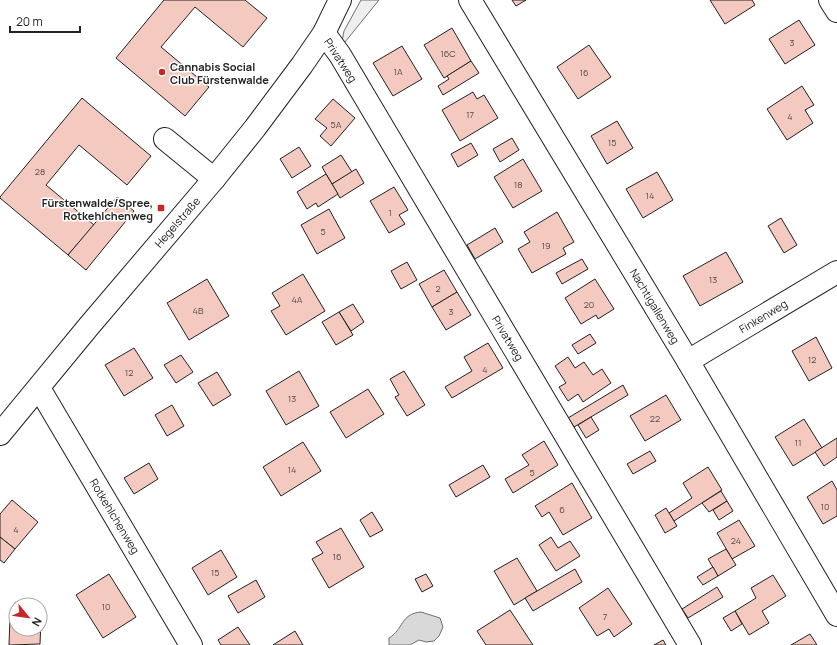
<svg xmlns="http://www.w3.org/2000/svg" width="837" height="645" viewBox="0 0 837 645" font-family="Manrope,sans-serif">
  <rect width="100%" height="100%" fill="#fff"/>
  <!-- green -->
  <path fill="#eee" stroke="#6f6f6f" d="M 361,0 L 379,0 L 341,47 L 344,31 Z"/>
  <!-- water -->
  <path fill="#d9d9d9" stroke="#6f6f6f" d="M 421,612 L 440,618 L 443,627 L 439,636 L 434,641 L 426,642 L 419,640 L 410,645 L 389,645 L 389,638 C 404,629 400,614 421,612 Z"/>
  <!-- building -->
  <g fill="#f3c9c0" stroke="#222">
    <path d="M 164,0 L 245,0 L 267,18 L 243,47 L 195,7 L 161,47 L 209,87 L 185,116 L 116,58 Z"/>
    <path d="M 512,0 L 526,0 L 516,6 Z"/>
    <path d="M 710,0 L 752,0 L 755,5 L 725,24 Z"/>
    <path d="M 799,20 L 815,45 L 785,64 L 769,39 Z"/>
    <path d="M 452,28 L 471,61 L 444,78 L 424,45 Z"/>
    <path d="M 589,45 L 611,77 L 578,99 L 557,67 Z"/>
    <path d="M 402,46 L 422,79 L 393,96 L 373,63 Z"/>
    <path d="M 471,61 L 479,73 L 443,95 L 438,86 L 449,79 L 447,76 Z"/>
    <path d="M 802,86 L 814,105 L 805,110 L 813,123 L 787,140 L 767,109 Z"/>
    <path d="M 473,92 L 477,99 L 484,95 L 498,118 L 460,141 L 442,110 Z"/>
    <path d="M 82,98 L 151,156 L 127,185 L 79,145 L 46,185 L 94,225 L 68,255 L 0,198 L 0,197 Z"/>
    <path d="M 333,99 L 355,118 L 331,146 L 320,136 L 327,128 L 315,119 Z"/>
    <path d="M 617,121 L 633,148 L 607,164 L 591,136 Z"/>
    <path d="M 512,138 L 519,150 L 500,162 L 493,149 Z"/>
    <path d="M 471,143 L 478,155 L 458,167 L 451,154 Z"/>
    <path d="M 299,147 L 311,166 L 292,178 L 280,159 Z"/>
    <path d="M 341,155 L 352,172 L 332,184 L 322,167 Z"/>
    <path d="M 523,159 L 542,191 L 513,208 L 494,177 Z"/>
    <path d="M 356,169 L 364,183 L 340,198 L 332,184 Z"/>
    <path d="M 657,172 L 673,200 L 643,218 L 626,189 Z"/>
    <path d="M 326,174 L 338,194 L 318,207 L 316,203 L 307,209 L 297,192 Z"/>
    <path d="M 394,187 L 408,210 L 399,215 L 405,224 L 389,233 L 370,201 Z"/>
    <path d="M 117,197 L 134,211 L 86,270 L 68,255 Z"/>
    <path d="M 329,209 L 345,238 L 317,254 L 301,225 Z"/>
    <path d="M 557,212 L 574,242 L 563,248 L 566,254 L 532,273 L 518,249 L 530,242 L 524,232 Z"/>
    <path d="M 781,218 L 797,245 L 784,253 L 768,226 Z"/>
    <path d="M 495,228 L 503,242 L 475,259 L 467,245 Z"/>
    <path d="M 726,252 L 743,282 L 700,306 L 683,276 Z"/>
    <path d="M 582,259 L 588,269 L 562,284 L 556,273 Z"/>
    <path d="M 407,262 L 417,280 L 401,289 L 391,271 Z"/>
    <path d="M 444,270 L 457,292 L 432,307 L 419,284 Z"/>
    <path d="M 303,274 L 325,311 L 286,335 L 271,311 L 280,306 L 272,293 Z"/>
    <path d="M 207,279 L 229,316 L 189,340 L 167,303 Z"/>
    <path d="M 595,279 L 614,309 L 598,319 L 596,315 L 581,324 L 565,298 Z"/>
    <path d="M 457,292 L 471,315 L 446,330 L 432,307 Z"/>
    <path d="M 353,304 L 364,322 L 351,331 L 339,312 Z"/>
    <path d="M 339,312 L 353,335 L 336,345 L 322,322 Z"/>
    <path d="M 590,334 L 596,343 L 578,354 L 572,345 Z"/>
    <path d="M 816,337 L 832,368 L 809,381 L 792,351 Z"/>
    <path d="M 488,343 L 503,368 L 452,398 L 445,387 L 472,371 L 464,357 Z"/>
    <path d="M 134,348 L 153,378 L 124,396 L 105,365 Z"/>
    <path d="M 181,355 L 193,372 L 176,383 L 164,365 Z"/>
    <path d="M 568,357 L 575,368 L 584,362 L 593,375 L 602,369 L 611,383 L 583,402 L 578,394 L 568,401 L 559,387 L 566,383 L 555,366 Z"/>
    <path d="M 299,371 L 319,406 L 286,425 L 266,391 Z"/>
    <path d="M 404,371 L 425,405 L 407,416 L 395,397 L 399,395 L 390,379 Z"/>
    <path d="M 217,372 L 231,395 L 213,406 L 198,383 Z"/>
    <path d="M 623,385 L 628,395 L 574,427 L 568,418 Z"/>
    <path d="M 368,389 L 384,414 L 346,438 L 330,412 Z"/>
    <path d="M 666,395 L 681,420 L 645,441 L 630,416 Z"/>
    <path d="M 172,405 L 184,426 L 167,436 L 155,415 Z"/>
    <path d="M 591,417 L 599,430 L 586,438 L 578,425 Z"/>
    <path d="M 804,419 L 822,448 L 793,466 L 775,437 Z"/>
    <path d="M 837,438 L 837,457 L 824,466 L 815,452 Z"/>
    <path d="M 544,441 L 558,465 L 513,493 L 505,479 L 529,465 L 522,455 Z"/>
    <path d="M 303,442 L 321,471 L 281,496 L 263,467 Z"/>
    <path d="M 650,451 L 656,461 L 633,474 L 627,464 Z"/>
    <path d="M 149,463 L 158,479 L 134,494 L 124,478 Z"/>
    <path d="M 483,465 L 490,477 L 456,497 L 449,485 Z"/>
    <path d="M 708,467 L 722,490 L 674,521 L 669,513 L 692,498 L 683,483 Z"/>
    <path d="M 832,481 L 837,490 L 837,516 L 823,524 L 807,497 Z"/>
    <path d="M 572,483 L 592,518 L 563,535 L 549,512 L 542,517 L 535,506 Z"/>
    <path d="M 721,491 L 727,501 L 709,512 L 702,503 Z"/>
    <path d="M 12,500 L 38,522 L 15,549 L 0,537 L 0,514 Z"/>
    <path d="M 727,501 L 733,511 L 719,520 L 713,510 Z"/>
    <path d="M 666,508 L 677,526 L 665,533 L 655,515 Z"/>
    <path d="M 372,512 L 383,530 L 370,537 L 360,520 Z"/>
    <path d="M 739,520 L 755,546 L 732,559 L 717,533 Z"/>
    <path d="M 341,528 L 364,567 L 329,588 L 312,559 L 323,553 L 316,542 Z"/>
    <path d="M 0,537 L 15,549 L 4,563 L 0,560 Z"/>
    <path d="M 551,537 L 558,548 L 570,541 L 580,556 L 556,571 L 539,545 Z"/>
    <path d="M 726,549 L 736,565 L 718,576 L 708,559 Z"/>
    <path d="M 221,550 L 237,577 L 208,595 L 192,568 Z"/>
    <path d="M 517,558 L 537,591 L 514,605 L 494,571 Z"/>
    <path d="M 713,567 L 718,576 L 703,585 L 697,577 Z"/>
    <path d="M 575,569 L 582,582 L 533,611 L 525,598 Z"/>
    <path d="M 109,574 L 136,617 L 103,638 L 76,595 Z"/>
    <path d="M 426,574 L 433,586 L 422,592 L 415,579 Z"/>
    <path d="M 773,575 L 786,596 L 762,611 L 769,623 L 749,635 L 735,611 L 756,598 L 751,588 Z"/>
    <path d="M 256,580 L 265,597 L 238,613 L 228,596 Z"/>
    <path d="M 717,587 L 723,597 L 688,618 L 682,609 Z"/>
    <path d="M 608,588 L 632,624 L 614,637 L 609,629 L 597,636 L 579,608 Z"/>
    <path d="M 510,610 L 533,645 L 486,645 L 477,631 Z"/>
    <path d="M 735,611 L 742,624 L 731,631 L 723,618 Z"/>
    <path d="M 10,617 L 16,618 L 16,629 L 40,629 L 40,619 L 41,619 L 40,644 L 9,645 Z"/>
    <path d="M 238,627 L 250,645 L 221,645 L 218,640 Z"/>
    <path d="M 295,631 L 303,645 L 273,645 Z"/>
    <path d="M 810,634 L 817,645 L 791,645 Z"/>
    <path d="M 663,640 L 666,645 L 654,645 Z"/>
  </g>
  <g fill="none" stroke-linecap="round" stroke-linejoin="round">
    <defs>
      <g id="minor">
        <path d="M 470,0 L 688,361 L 837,615"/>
        <path d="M 830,0 L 837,11"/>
        <path d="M 324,33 L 340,55 L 690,645"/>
        <path d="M 165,139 L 214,179"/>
        <path d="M 688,361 L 837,272"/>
        <path d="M 39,388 L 191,645"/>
      </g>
      <path id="major" d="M 0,434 L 89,326 L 214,179 L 255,128 L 302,65 L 324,33 L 340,0"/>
    </defs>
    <!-- minor casing -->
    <use href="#minor" stroke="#222" stroke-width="24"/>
    <!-- major casing -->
    <use href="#major" stroke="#222" stroke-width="24"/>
    <!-- minor -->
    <use href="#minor" stroke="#fff" stroke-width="22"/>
    <!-- major -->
    <use href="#major" stroke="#fff" stroke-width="22"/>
  </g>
  <!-- markers -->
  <g fill="#c62828" stroke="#fff" stroke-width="1.5">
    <circle cx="162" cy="72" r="4"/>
    <rect x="157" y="204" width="8" height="8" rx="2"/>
  </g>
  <g text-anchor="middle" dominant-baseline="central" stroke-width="3" stroke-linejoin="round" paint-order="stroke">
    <!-- number labels -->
    <g font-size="9" fill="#564c4a">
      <text x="792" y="42">3</text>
      <text x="448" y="53">16C</text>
      <text x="398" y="71">1A</text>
      <text x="584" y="72">16</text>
      <text x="470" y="114">17</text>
      <text x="790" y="116">4</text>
      <text x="336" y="124">5A</text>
      <text x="612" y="142">15</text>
      <text x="40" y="171">28</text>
      <text x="518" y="184">18</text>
      <text x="650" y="195">14</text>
      <text x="390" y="212">1</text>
      <text x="323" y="231">5</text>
      <text x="546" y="245">19</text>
      <text x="713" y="279">13</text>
      <text x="438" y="288">2</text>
      <text x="297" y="299">4A</text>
      <text x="589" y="304">20</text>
      <text x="198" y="310">4B</text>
      <text x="451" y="311">3</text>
      <text x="812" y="359">12</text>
      <text x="485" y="369">4</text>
      <text x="129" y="372">12</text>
      <text x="292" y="398">13</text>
      <text x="655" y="418">22</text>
      <text x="798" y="442">11</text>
      <text x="292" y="469">14</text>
      <text x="532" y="472">5</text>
      <text x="825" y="506">10</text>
      <text x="562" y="509">6</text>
      <text x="16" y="529">4</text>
      <text x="736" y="540">24</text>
      <text x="337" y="556">16</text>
      <text x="215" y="572">15</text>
      <text x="106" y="606">10</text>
      <text x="605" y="616">7</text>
    </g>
    <!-- street labels -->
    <g font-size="11" fill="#222" stroke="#fff">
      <text transform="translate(341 60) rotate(57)">Privatweg</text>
      <text transform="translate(177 222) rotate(-49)">Hegelstraße</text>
      <text transform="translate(655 306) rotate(59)">Nachtigallenweg</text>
      <text transform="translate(763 316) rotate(-31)">Finkenweg</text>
      <text transform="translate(508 338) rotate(59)">Privatweg</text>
      <text transform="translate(115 516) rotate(59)">Rotkehlchenweg</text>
    </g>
    <!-- poi labels -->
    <g font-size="11" font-weight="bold" fill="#222" stroke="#fff" text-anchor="start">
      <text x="170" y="66">Cannabis Social<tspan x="170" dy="13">Club Fürstenwalde</tspan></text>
      <text x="153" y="202" text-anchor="end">Fürstenwalde/Spree,<tspan x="153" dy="13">Rotkehlchenweg</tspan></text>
    </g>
  </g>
  <!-- north arrow -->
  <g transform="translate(28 617) rotate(119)"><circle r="19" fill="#ffffff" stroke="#a7a7a7"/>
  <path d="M0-3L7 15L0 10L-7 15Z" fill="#c62828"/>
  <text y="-6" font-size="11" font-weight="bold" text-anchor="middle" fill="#222222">N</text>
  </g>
  <!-- scale -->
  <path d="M10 26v6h70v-6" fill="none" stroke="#222222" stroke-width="2"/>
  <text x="16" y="26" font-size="12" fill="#222222" stroke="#ffffff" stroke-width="3" paint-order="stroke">20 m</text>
</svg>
